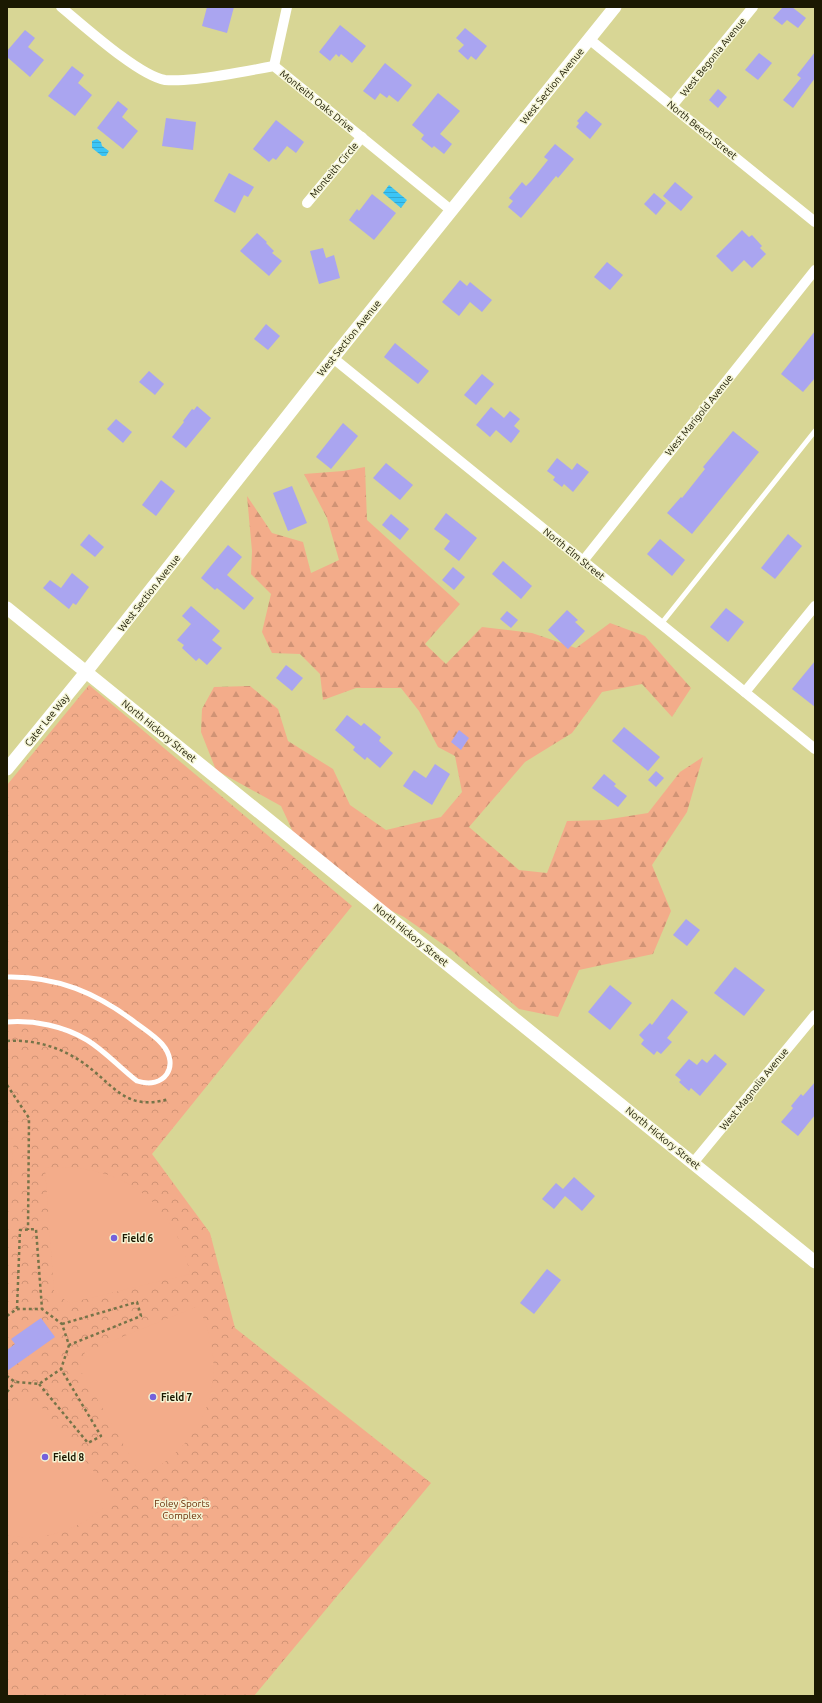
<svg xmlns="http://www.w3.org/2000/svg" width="822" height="1703" viewBox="0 0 822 1703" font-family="Ubuntu,sans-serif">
  <defs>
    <pattern id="forest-firs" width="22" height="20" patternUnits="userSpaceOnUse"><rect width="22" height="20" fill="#f3ac8a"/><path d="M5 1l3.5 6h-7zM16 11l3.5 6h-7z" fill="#d09375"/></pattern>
    <pattern id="park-crowns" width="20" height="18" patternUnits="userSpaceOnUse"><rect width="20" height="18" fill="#f3ac8a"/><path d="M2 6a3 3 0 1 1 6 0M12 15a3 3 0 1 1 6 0" fill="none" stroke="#d09375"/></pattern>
    <pattern id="water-rules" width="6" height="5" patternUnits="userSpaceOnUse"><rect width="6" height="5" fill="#3bc5f6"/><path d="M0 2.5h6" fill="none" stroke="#33a9d1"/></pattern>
  </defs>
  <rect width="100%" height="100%" fill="#d8d695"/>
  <!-- forest -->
  <path fill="url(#forest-firs)" d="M 365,467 L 367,520 L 460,604 L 425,644 L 446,664 L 482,627 L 532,633 L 576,648 L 610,623 L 645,636 L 691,688 L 672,717 L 642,684 L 602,692 L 572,733 L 525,762 L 469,827 L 519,870 L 547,873 L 567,821 L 604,820 L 648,813 L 680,772 L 703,757 L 687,812 L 652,865 L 671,911 L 653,954 L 579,970 L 558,1017 L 519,1009 L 451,950 L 404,917 L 342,886 L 294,834 L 281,806 L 216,770 L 201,732 L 202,709 L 214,687 L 250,686 L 278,709 L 288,741 L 333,769 L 350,805 L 386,830 L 441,817 L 462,792 L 455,756 L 438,747 L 419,711 L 401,688 L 356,688 L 323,700 L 320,674 L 300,654 L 272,653 L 262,632 L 271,594 L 251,574 L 252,551 L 247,496 L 272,533 L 303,542 L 311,573 L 339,560 L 327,518 L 304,474 L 343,471 Z"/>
  <!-- park -->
  <path fill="url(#park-crowns)" d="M 89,685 L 352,906 L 152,1154 L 210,1233 L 235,1328 L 431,1483 L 254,1696 L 7,1696 L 7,785 Z"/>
  <!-- garden -->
  <g fill="#f3ac8a">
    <path d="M 7,1138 L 14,1139 L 7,1225 Z"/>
    <path d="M 60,1167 C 129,1168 176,1207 190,1274 L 69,1303 L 54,1292 L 45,1168 Z"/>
    <path d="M 198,1306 C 232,1373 209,1442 142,1476 L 79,1368 L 85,1352 Z"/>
    <path d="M 23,1400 L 39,1404 L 115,1497 C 87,1526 48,1544 7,1535 L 7,1417 Z"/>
  </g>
  <!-- water -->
  <g fill="url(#water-rules)">
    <path d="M 97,139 L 101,142 L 102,146 L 109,151 L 106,156 L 102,156 L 92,148 L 92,141 Z"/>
    <path d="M 389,185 L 407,200 L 401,208 L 383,193 Z"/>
  </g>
  <!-- building -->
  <g fill="#aaa5f0">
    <path d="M 207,7 L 234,7 L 227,33 L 202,26 Z"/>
    <path d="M 783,7 L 792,7 L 806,18 L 798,28 L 787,20 L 782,25 L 773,18 Z"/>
    <path d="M 340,25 L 366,46 L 352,63 L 341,54 L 339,57 L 336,54 L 330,61 L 319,52 Z"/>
    <path d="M 465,28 L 487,46 L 476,60 L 471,56 L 468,60 L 458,51 L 464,45 L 456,38 Z"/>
    <path d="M 25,30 L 35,38 L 28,47 L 44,60 L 30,77 L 7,57 L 7,51 Z"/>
    <path d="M 815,52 L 815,78 L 793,108 L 783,100 L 801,78 L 797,75 Z"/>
    <path d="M 759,53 L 772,63 L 758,80 L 745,70 Z"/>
    <path d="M 385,63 L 412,85 L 398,102 L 389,95 L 387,98 L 380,93 L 375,100 L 363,91 Z"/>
    <path d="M 72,66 L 84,75 L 78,83 L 92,95 L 75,116 L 48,96 Z"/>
    <path d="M 718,89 L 727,97 L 718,108 L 709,100 Z"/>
    <path d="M 438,93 L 460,111 L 440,134 L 452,144 L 444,154 L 434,146 L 432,148 L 421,139 L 424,135 L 412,125 Z"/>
    <path d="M 118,101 L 128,109 L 122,117 L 138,131 L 123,149 L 97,128 Z"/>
    <path d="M 586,111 L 602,124 L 590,139 L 576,127 L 579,123 L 577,121 Z"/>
    <path d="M 166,118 L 196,122 L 193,150 L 162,146 Z"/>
    <path d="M 276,120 L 304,142 L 296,153 L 287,146 L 276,160 L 273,158 L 269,162 L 253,149 Z"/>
    <path d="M 555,144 L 574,159 L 558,178 L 556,176 L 521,218 L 508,207 L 513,201 L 509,198 L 522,182 L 526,186 L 532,180 L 548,160 L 544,157 Z"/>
    <path d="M 229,173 L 254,187 L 248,197 L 244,195 L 235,213 L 214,201 Z"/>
    <path d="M 675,182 L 693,197 L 681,211 L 663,196 Z"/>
    <path d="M 654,193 L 666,203 L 656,215 L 644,204 Z"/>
    <path d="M 372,194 L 396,213 L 374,240 L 349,220 L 357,209 L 359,211 Z"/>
    <path d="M 742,230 L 749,237 L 752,235 L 762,246 L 760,248 L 766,254 L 752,268 L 744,260 L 732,272 L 716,256 Z"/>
    <path d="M 257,233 L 267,242 L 266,243 L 274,251 L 272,253 L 282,261 L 269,276 L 240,251 Z"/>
    <path d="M 323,248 L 326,258 L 334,255 L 340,278 L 319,284 L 310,251 Z"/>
    <path d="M 607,262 L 623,275 L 610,290 L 594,277 Z"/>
    <path d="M 460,280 L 467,286 L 470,282 L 492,300 L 482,312 L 470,302 L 459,316 L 442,302 Z"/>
    <path d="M 266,324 L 280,336 L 268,350 L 254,339 Z"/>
    <path d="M 815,331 L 815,378 L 803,392 L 781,374 Z"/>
    <path d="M 395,343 L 429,371 L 418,384 L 384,357 Z"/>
    <path d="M 149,371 L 164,384 L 155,395 L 139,382 Z"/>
    <path d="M 482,374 L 494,384 L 476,405 L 464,395 Z"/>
    <path d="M 197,406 L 211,418 L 186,448 L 172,437 L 184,422 L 183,421 L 192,409 L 194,410 Z"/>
    <path d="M 491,407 L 504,418 L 510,411 L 520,419 L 514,426 L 520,431 L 511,443 L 496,430 L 490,437 L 476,425 Z"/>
    <path d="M 116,419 L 132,432 L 123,443 L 107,429 Z"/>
    <path d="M 343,423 L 358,436 L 331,469 L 316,457 Z"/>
    <path d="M 733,431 L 759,452 L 692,534 L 667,513 L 681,497 L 682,498 L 705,469 L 703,467 Z"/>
    <path d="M 557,458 L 572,470 L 577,463 L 589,472 L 573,492 L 564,484 L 562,487 L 553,480 L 555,477 L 547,471 Z"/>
    <path d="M 386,463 L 413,485 L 400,500 L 373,478 Z"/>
    <path d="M 161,480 L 175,491 L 156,516 L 142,505 Z"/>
    <path d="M 292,486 L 307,523 L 288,531 L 273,493 Z"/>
    <path d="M 446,513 L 477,538 L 459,561 L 444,549 L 450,541 L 434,529 Z"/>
    <path d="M 391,514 L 409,529 L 400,540 L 382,525 Z"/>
    <path d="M 89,534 L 104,547 L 95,557 L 80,545 Z"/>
    <path d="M 788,534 L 802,546 L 775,579 L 761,568 Z"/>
    <path d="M 660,539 L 685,560 L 672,576 L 647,554 Z"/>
    <path d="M 228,545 L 242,557 L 227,575 L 254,598 L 244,610 L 217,588 L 215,590 L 201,578 Z"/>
    <path d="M 503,561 L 532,586 L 521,599 L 492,574 Z"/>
    <path d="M 453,567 L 465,577 L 454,590 L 442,580 Z"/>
    <path d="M 72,573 L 89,587 L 76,605 L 73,603 L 69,609 L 43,588 L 50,580 L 61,588 Z"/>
    <path d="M 191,606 L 220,631 L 212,640 L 222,648 L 207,665 L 199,658 L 196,661 L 182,648 L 184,645 L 177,640 L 191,624 L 182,616 Z"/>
    <path d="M 726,608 L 744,622 L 728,642 L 710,627 Z"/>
    <path d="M 567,610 L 578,620 L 575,622 L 585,631 L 568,649 L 548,630 Z"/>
    <path d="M 507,611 L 518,620 L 511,628 L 500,619 Z"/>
    <path d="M 815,661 L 815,707 L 792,689 Z"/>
    <path d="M 286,665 L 303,678 L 292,691 L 276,678 Z"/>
    <path d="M 347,715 L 361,726 L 364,723 L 381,737 L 379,741 L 393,753 L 380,768 L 367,757 L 365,760 L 353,750 L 355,747 L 335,730 Z"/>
    <path d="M 624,727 L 660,757 L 648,771 L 612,741 Z"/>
    <path d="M 459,730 L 469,738 L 461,750 L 451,742 Z"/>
    <path d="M 435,764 L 450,774 L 432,805 L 403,786 L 414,770 L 426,778 Z"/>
    <path d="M 656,771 L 664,778 L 656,787 L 648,780 Z"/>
    <path d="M 604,774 L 616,784 L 614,786 L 627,796 L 618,807 L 592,788 Z"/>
    <path d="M 686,919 L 700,930 L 687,946 L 673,935 Z"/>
    <path d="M 735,967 L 765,990 L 744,1016 L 714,993 Z"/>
    <path d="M 610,985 L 632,1003 L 610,1030 L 588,1012 Z"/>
    <path d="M 672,999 L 688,1012 L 667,1038 L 672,1042 L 661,1054 L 657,1051 L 654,1055 L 641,1044 L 644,1040 L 639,1035 L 650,1023 L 652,1025 Z"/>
    <path d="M 715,1054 L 727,1064 L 700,1096 L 691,1088 L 689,1091 L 679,1082 L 681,1080 L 675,1075 L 689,1059 L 697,1065 L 702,1059 L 707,1063 Z"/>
    <path d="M 815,1082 L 815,1115 L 798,1136 L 781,1122 L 793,1108 L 791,1106 L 801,1094 L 803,1096 Z"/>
    <path d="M 574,1177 L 595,1196 L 582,1211 L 565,1196 L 554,1209 L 542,1199 L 556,1183 L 563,1189 Z"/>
    <path d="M 547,1269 L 561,1280 L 534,1314 L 520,1303 Z"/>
    <path d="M 41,1318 L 55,1337 L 7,1371 L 7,1350 L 15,1344 L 11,1339 Z"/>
  </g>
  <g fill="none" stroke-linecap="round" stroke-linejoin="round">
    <!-- path -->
    <g stroke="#767449" stroke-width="2.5" stroke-dasharray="3 3" stroke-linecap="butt">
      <path d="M 7,1041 C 33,1039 60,1047 82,1062 C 114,1084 124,1112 169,1099"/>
      <path d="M 7,1085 L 29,1118 L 28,1230"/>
      <path d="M 17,1309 L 20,1230 L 36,1229 L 42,1309"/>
      <path d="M 7,1316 L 17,1309 L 42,1309 L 62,1324 L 69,1345 L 61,1369 L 39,1384 L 15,1382 L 7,1376"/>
      <path d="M 62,1324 L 137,1302 L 141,1316 L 69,1345"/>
      <path d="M 39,1384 L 88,1443 L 101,1436 L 61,1369"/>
      <path d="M 7,1392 L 15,1382"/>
    </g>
    <!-- service -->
    <g stroke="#fff" stroke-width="5">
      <path d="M 661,624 L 815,431"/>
      <path d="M 7,977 C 57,976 97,993 136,1023 C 144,1029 155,1036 162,1044 C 181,1066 164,1090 137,1081 C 120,1068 105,1051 87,1040 C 64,1026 34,1020 7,1022"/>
    </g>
    <!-- minor -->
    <g stroke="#fff" stroke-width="10">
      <path d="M 61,7 C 83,25 139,76 165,80 C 175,81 186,80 196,79 C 222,76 248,71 274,66 L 452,211"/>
      <path d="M 589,39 L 815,222"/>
      <path d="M 274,66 L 287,7"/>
      <path d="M 672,106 L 753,7"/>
      <path d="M 307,203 L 362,137"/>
      <path d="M 333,358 L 815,749"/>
      <path d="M 583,561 L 815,270"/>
      <path d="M 745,692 L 815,606"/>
      <path d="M 693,1163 L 815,1015"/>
    </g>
    <!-- tertiary -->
    <g stroke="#fff" stroke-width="13">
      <path d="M 7,608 L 815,1262"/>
      <path d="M 7,769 L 86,672 L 333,358 L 615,7"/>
    </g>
  </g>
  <!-- markers -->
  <g fill="#7561dc" stroke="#f5f5d5" stroke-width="1.5">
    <circle cx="114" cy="1238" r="4"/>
    <circle cx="153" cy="1397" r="4"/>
    <circle cx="45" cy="1457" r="4"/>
  </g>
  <g text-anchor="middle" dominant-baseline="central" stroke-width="3" stroke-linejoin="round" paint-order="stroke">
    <!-- street labels -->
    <g font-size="10" fill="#1b1902" stroke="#f5f5d5">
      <text transform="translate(713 57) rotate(-51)">West Begonia Avenue</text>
      <text transform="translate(552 86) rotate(-51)">West Section Avenue</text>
      <text transform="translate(317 101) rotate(39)">Monteith Oaks Drive</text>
      <text transform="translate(702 130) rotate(39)">North Beech Street</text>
      <text transform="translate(334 170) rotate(-50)">Monteith Circle</text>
      <text transform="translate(349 338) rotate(-51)">West Section Avenue</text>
      <text transform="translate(699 415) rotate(-51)">West Marigold Avenue</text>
      <text transform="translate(574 554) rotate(39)">North Elm Street</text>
      <text transform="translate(149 593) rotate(-52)">West Section Avenue</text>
      <text transform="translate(47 720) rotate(-51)">Cater Lee Way</text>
      <text transform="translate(159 731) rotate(39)">North Hickory Street</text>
      <text transform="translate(411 935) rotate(39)">North Hickory Street</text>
      <text transform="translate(754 1089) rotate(-51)">West Magnolia Avenue</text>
      <text transform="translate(663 1138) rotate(39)">North Hickory Street</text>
    </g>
    <!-- poi labels -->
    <g font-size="10" font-weight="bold" fill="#1b1902" stroke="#f5f5d5" text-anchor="start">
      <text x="122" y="1238">Field 6</text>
      <text x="161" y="1397">Field 7</text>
      <text x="53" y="1457">Field 8</text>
    </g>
    <!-- park labels -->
    <g font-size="10" fill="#682c06" stroke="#f5f5d5">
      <text x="182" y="1503">Foley Sports<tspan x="182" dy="12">Complex</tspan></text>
    </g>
  </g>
  <!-- border -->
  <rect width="822" height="1703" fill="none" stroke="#1b1902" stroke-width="16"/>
</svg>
